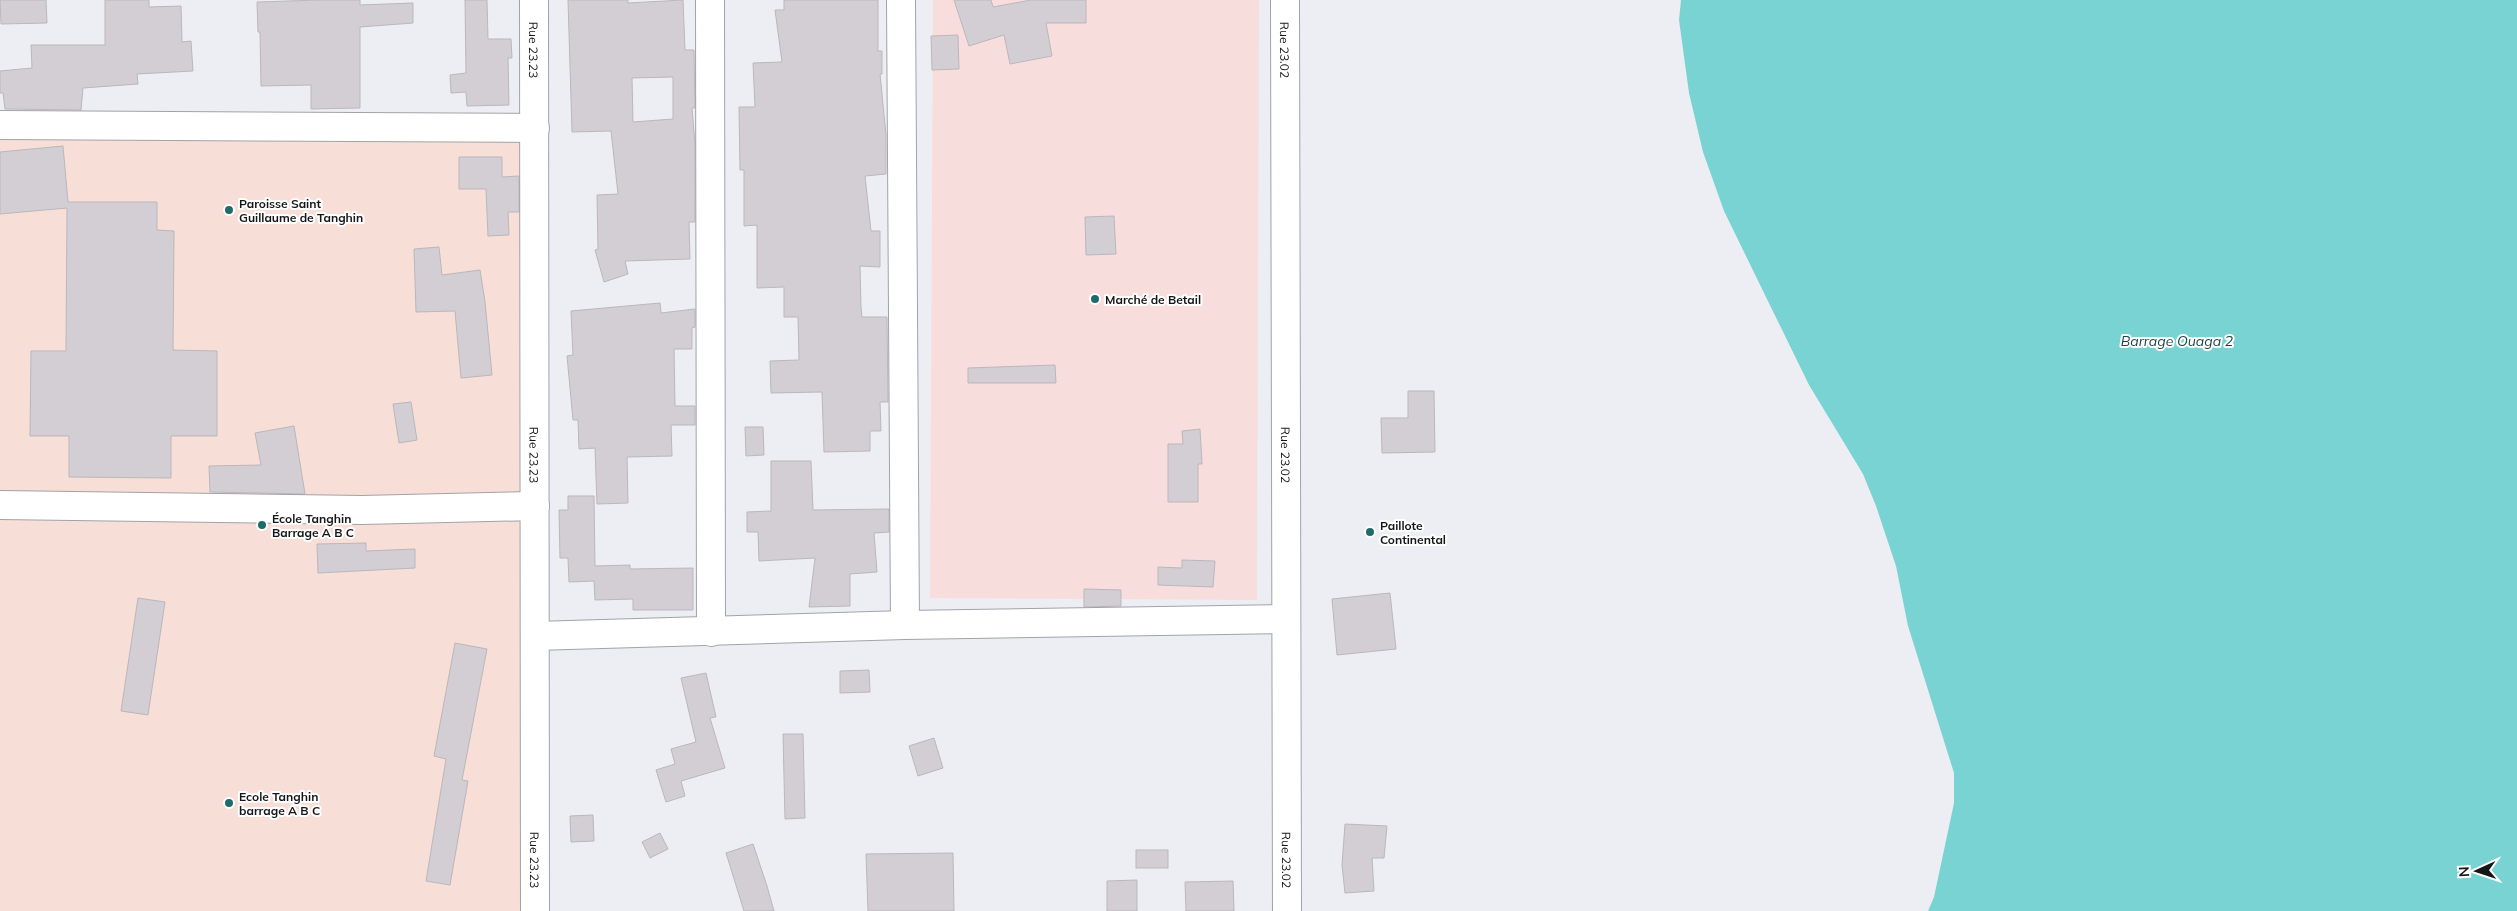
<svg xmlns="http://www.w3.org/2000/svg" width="2517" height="911" viewBox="0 0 2517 911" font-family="Mulish,sans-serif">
  <rect width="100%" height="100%" fill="#eceef4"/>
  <!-- commercial -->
  <path fill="#f8dddd" d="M 933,0 L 1259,0 L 1257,600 L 930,598 Z"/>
  <!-- education -->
  <path fill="#f7ded6" d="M 0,136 L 525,139 L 523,911 L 0,911 Z"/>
  <!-- water -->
  <path fill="#7ad3d3" d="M 1681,0 L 2517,0 L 2517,911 L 1928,911 L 1934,897 L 1954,803 L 1954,773 L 1908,626 L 1896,566 L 1876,506 L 1863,474 L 1809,385 L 1724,211 L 1703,152 L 1689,93 L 1679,20 Z"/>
  <!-- building -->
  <g fill="#d2ced3" stroke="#bbb7bc" fill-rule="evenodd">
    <path d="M 0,0 L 46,0 L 47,23 L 1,24 Z"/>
    <path d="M 105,0 L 149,0 L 149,7 L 181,6 L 182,42 L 191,41 L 193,71 L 137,74 L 138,84 L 83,88 L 81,110 L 5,109 L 3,93 L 0,93 L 0,71 L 32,68 L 31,45 L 105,45 Z"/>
    <path d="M 318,0 L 360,0 L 360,5 L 413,3 L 413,23 L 360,27 L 360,108 L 311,109 L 311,85 L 261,86 L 260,32 L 258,32 L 257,2 Z"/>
    <path d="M 465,0 L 487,0 L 488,39 L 511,39 L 512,58 L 508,58 L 509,105 L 467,106 L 466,92 L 451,93 L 450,75 L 466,73 Z"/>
    <path d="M 568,0 L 628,0 L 628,3 L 683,0 L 685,50 L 694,50 L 695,108 L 692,108 L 695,144 L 695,222 L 689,222 L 690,259 L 625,261 L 628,274 L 604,282 L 595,250 L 598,249 L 597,195 L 618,194 L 611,131 L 572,132 ZM 673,77 L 673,119 L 633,122 L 632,78 Z"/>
    <path d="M 784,0 L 878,0 L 878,51 L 882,51 L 882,74 L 880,74 L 886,135 L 886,174 L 865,176 L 871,231 L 880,231 L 880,267 L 860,266 L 861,307 L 862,317 L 887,317 L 888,402 L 880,402 L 881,431 L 870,431 L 870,451 L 824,452 L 822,392 L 771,393 L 770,361 L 799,360 L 798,317 L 784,317 L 784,287 L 757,288 L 757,225 L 744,226 L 744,170 L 740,170 L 739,107 L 755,107 L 753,63 L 782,62 L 775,10 L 784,10 Z"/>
    <path d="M 954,0 L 991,0 L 993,7 L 1031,0 L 1086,0 L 1086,23 L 1046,23 L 1052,56 L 1010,64 L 1004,35 L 969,46 Z"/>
    <path d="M 958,35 L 959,69 L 932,70 L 931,36 Z"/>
    <path d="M 63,146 L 68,202 L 157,202 L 157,230 L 174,231 L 173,350 L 217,351 L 217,436 L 171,436 L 171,478 L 69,477 L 69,436 L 30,436 L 31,351 L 66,351 L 67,208 L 0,214 L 0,152 Z"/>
    <path d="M 459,157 L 502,157 L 502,177 L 519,176 L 519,212 L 508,212 L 509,235 L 488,236 L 486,189 L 459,189 Z"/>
    <path d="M 1114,216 L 1116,254 L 1086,255 L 1085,217 Z"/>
    <path d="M 439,247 L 442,275 L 480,270 L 485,302 L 492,375 L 461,378 L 455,311 L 416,312 L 414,249 Z"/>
    <path d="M 660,303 L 661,313 L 695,309 L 695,327 L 692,328 L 692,349 L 674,349 L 675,406 L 695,406 L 695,425 L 671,425 L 672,456 L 627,457 L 628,503 L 597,504 L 595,448 L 579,449 L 578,420 L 573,420 L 567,356 L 573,355 L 571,311 Z"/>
    <path d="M 1055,365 L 1056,383 L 968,383 L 968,368 Z"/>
    <path d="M 1408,391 L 1434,391 L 1435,452 L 1382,453 L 1381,418 L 1408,418 Z"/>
    <path d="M 411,402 L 417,440 L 399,443 L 393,404 Z"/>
    <path d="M 294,426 L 305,494 L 210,492 L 209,466 L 261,465 L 255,433 Z"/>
    <path d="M 745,427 L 763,427 L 764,455 L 746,456 Z"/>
    <path d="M 1200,429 L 1202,464 L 1198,464 L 1198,502 L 1168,502 L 1168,444 L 1183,444 L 1182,431 Z"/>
    <path d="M 771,461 L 811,461 L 813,510 L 889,509 L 889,532 L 874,533 L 877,572 L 850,574 L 850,606 L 809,607 L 815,558 L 759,561 L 758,532 L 747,532 L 747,512 L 771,511 Z"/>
    <path d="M 568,496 L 594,496 L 595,566 L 630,565 L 630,569 L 693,568 L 693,610 L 633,610 L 633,599 L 595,600 L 594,581 L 569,582 L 568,558 L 560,558 L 559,510 L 568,510 Z"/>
    <path d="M 366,543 L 366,551 L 415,549 L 415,568 L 318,573 L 317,544 Z"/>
    <path d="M 1182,560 L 1215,561 L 1213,587 L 1158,585 L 1158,567 L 1182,568 Z"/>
    <path d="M 1084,589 L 1121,590 L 1121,606 L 1084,607 Z"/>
    <path d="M 1390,593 L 1396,649 L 1337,655 L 1332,599 Z"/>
    <path d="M 138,598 L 165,602 L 148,715 L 121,711 Z"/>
    <path d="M 455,643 L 487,649 L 462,780 L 468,781 L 450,885 L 426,881 L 446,759 L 434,756 Z"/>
    <path d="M 869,670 L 870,692 L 840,693 L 840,671 Z"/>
    <path d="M 706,673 L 716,717 L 710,718 L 725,768 L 681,781 L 685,796 L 666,802 L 656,770 L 675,764 L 671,749 L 696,742 L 681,678 Z"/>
    <path d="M 783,734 L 803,734 L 805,818 L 785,819 Z"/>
    <path d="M 934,738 L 943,768 L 918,776 L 909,746 Z"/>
    <path d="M 593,815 L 594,841 L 571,842 L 570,816 Z"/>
    <path d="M 1345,824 L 1387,826 L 1384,858 L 1372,858 L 1374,891 L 1345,893 L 1342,865 Z"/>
    <path d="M 660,833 L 668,849 L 650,858 L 642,842 Z"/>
    <path d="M 753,844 L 767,886 L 774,911 L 744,911 L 726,853 Z"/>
    <rect x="1136" y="850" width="32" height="18"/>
    <path d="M 953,853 L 954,911 L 868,911 L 866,854 Z"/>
    <path d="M 1137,880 L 1137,911 L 1107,911 L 1107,881 Z"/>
    <path d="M 1233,881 L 1234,911 L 1186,911 L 1185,882 Z"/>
  </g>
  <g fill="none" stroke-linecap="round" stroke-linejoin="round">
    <defs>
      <g id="minor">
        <path id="s1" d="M 534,0 L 535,911"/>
        <path d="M 710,0 L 711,632"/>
        <path d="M 901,0 L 905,625"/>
        <path id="s2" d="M 1285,0 L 1287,911"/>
        <path d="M 0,125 L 535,128"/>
        <path d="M 0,505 L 362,510 L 535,506"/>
        <path d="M 535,636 L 905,625 L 1285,619"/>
      </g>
    </defs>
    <!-- minor casing -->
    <use href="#minor" stroke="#a1a3a8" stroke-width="30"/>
    <!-- minor -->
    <use href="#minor" stroke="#fff" stroke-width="28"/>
  </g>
  <!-- markers -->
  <g fill="#1f6b6a" stroke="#fff" stroke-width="2">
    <circle cx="229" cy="210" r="5"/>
    <circle cx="1095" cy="299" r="5"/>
    <circle cx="262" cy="525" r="5"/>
    <circle cx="1370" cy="532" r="5"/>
    <circle cx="229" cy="803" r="5"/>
  </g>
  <g text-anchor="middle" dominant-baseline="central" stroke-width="4" stroke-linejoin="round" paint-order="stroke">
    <!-- street labels -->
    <g font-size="12" fill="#151618" stroke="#fff">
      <text stroke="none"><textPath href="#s1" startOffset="50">Rue 23.23</textPath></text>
      <text stroke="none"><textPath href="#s2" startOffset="50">Rue 23.02</textPath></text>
      <text stroke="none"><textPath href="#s1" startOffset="455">Rue 23.23</textPath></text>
      <text stroke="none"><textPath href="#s2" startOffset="455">Rue 23.02</textPath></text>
      <text stroke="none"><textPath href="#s1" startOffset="860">Rue 23.23</textPath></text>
      <text stroke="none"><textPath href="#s2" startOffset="860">Rue 23.02</textPath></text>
    </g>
    <!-- poi labels -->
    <g font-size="12" font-weight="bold" fill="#151618" stroke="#fff" text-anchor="start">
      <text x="239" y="203">Paroisse Saint<tspan x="239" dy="14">Guillaume de Tanghin</tspan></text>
      <text x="1105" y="299">Marché de Betail</text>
      <text x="272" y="518">École Tanghin<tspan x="272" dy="14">Barrage A B C</tspan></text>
      <text x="1380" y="525">Paillote<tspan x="1380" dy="14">Continental</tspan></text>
      <text x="239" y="796">Ecole Tanghin<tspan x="239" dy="14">barrage A B C</tspan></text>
    </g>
    <!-- water labels -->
    <g font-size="14" font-style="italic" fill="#1c4645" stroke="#fff">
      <text x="2177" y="341">Barrage Ouaga 2</text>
    </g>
  </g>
  <!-- north arrow -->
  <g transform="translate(2477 871) rotate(267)" stroke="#ffffff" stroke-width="4" paint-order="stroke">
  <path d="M0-4L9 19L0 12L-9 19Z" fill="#151618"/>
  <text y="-8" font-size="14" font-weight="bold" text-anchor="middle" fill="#151618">N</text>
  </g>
</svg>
